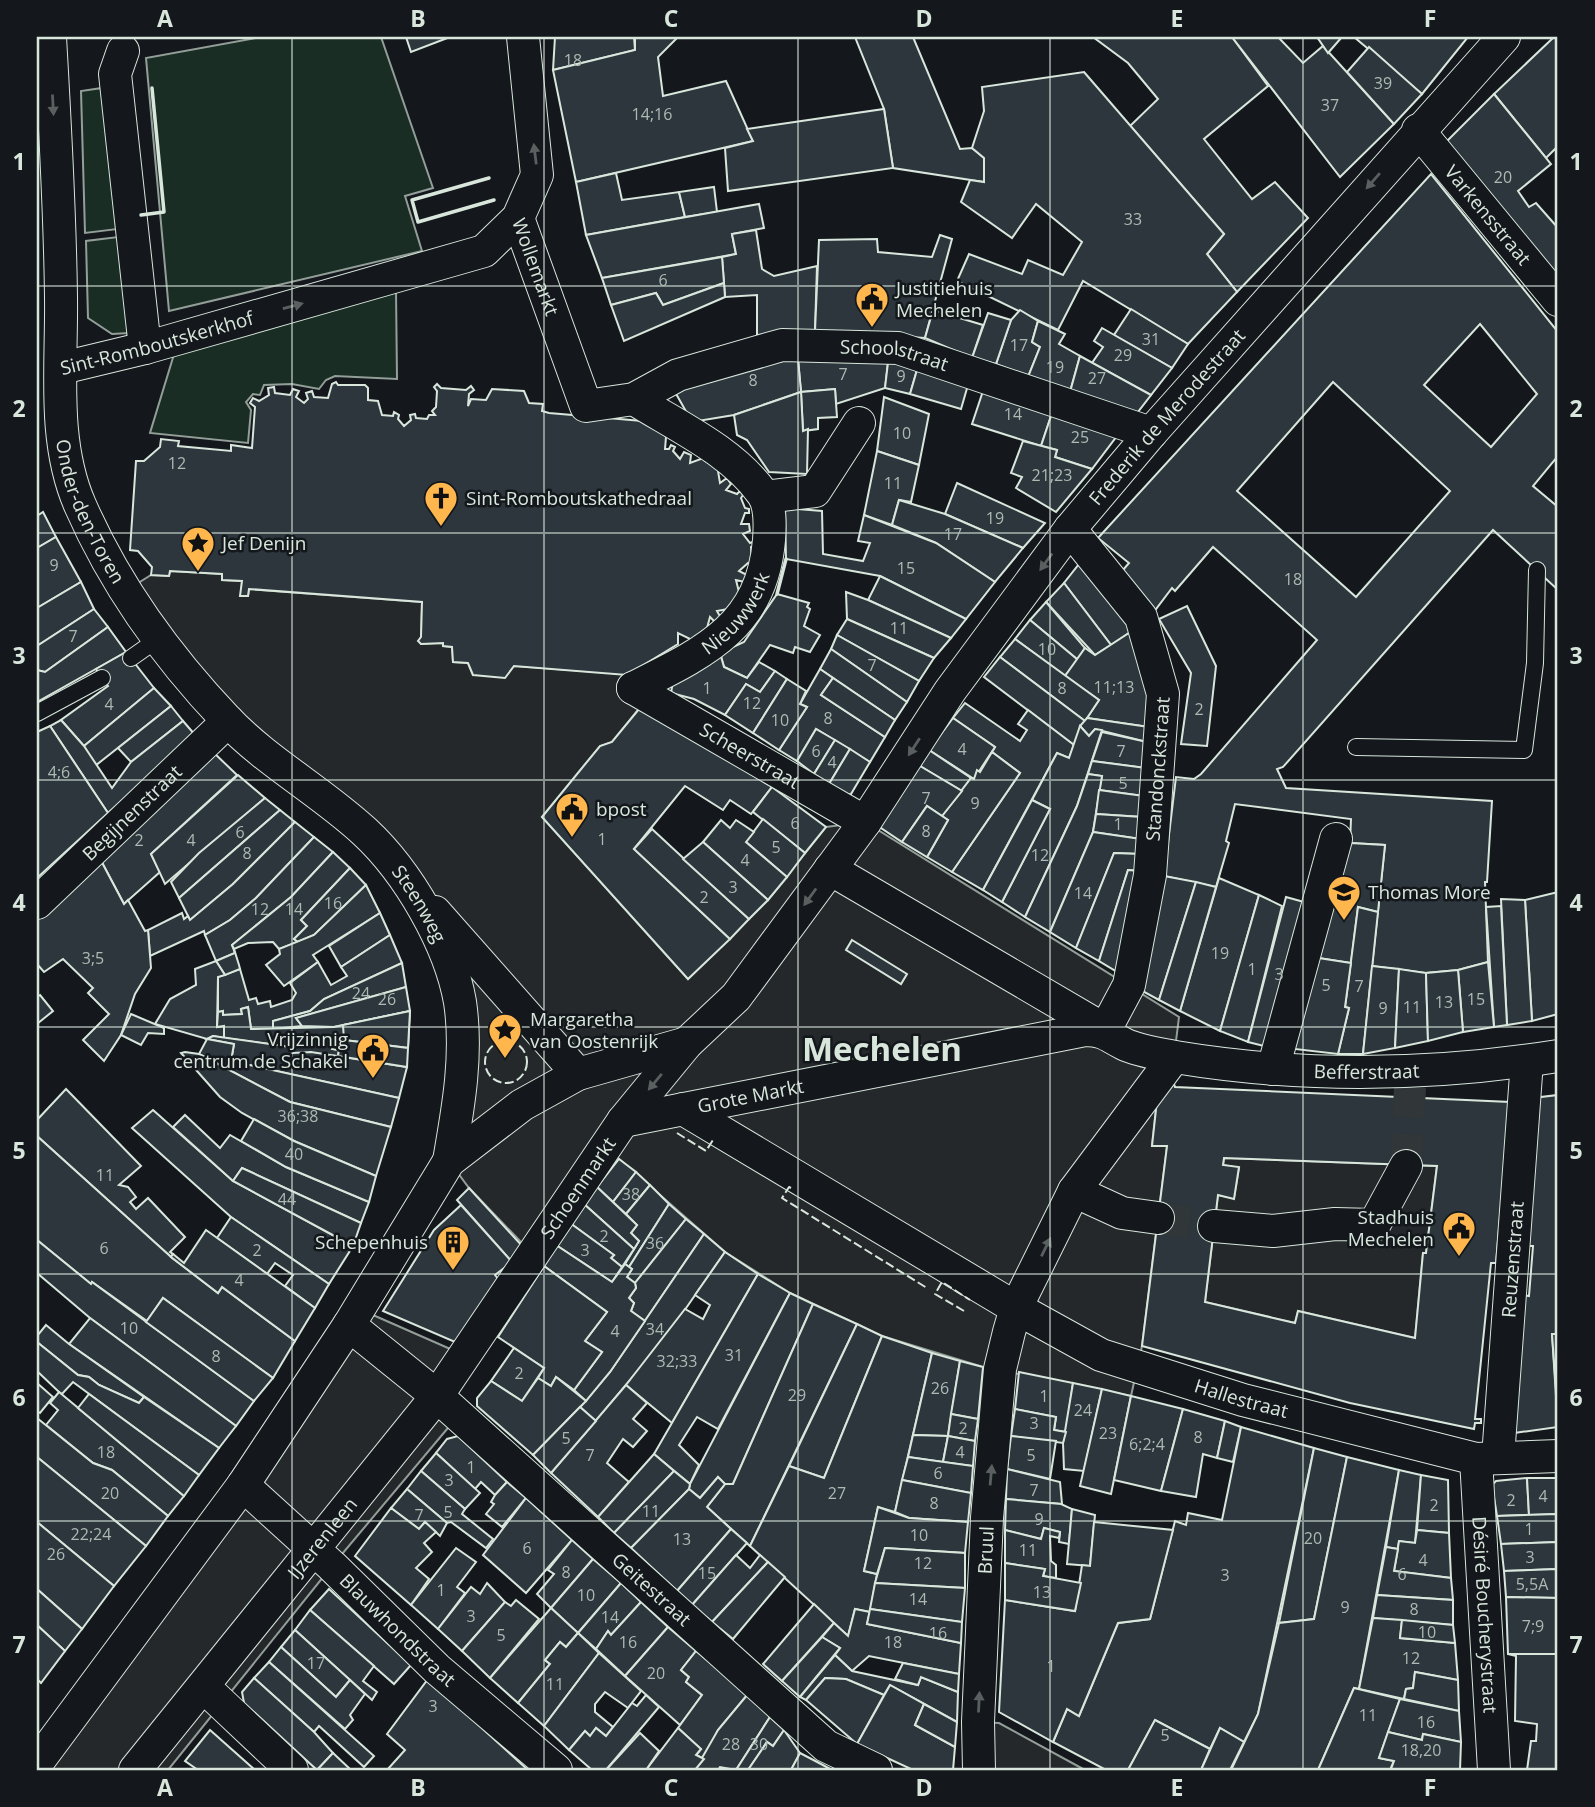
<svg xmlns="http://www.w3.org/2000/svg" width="1595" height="1807" viewBox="0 0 1595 1807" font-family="'Open Sans',sans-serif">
  <rect width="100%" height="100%" fill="#14181c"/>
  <!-- green -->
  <g fill="#1a2d24" stroke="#939e99" stroke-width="2">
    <path d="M 261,37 L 381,37 L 433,188 L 405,196 L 422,251 L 169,311 L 146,58 Z"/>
    <path d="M 102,88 L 118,229 L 85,233 L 81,91 Z"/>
    <path d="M 118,237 L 129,333 L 112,334 L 88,318 L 86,241 Z"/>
    <path d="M 396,291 L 397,379 L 335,376 L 326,380 L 319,389 L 292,384 L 264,385 L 260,395 L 253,394 L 246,402 L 251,410 L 248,443 L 150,433 L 175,351 Z"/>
  </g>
  <!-- parking -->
  <g fill="#24282b" stroke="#939e99" stroke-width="2">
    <path d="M 170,571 L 222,574 L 222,580 L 242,581 L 241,596 L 248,596 L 249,589 L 422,602 L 421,637 L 419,641 L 421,644 L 443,643 L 444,646 L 452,647 L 453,662 L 468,663 L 473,675 L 514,666 L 626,674 L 639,709 L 612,742 L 600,746 L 542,817 L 688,979 L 768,900 L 826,827 L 865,822 L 1179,1017 L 1174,1057 L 1159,1082 L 1152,1145 L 1167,1146 L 1142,1346 L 1131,1396 L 983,1367 L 882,1336 L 790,1293 L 725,1252 L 619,1159 L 570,1223 L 544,1266 L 469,1188 L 449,1161 L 460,1002 L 410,884 L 228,721 L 124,592 L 151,575 L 169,576 Z"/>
    <path d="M 1224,1158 L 1437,1166 L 1426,1253 L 1423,1253 L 1415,1338 L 1298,1311 L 1295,1323 L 1205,1302 L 1218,1195 L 1234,1198 L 1239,1168 L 1223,1165 Z"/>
    <path d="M 357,1308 L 464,1355 L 437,1396 L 458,1416 L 332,1566 L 168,1770 L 37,1770 Z"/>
    <path d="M 978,1722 L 999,1723 L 1085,1770 L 979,1770 Z"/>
  </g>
  <!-- building -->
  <g fill="#2c363c" stroke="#d8e6dc" stroke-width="2" fill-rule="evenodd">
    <path d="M 406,37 L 450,37 L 411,52 Z"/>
    <path d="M 555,37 L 634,37 L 635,50 L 553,70 Z"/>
    <path d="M 674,37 L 676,39 L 658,57 L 663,96 L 726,81 L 753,141 L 576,182 L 553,70 L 635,50 L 635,38 L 639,37 Z"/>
    <path d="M 855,37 L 913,37 L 960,149 L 972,148 L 984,158 L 984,182 L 893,168 L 884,109 Z"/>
    <path d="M 1093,37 L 1232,37 L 1268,86 L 1204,139 L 1252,199 L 1275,182 L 1308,218 L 1237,292 L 1207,254 L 1224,234 L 1130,126 L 1158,99 L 1128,63 Z"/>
    <path d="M 1232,37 L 1278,37 L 1303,63 L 1323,46 L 1394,124 L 1340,177 Z"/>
    <path d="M 1317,37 L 1342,37 L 1328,53 Z"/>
    <path d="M 1354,37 L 1468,37 L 1422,94 Z"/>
    <path d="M 1554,37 L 1558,37 L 1558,146 L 1546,158 L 1494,94 Z"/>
    <path d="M 1369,47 L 1422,94 L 1394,124 L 1347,72 Z"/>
    <path d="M 1084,72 L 1224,234 L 1207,254 L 1237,292 L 1188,344 L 1083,281 L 1058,330 L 957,281 L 969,254 L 1022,274 L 1028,260 L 1063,275 L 1082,242 L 1036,204 L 1012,238 L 961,202 L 970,180 L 984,182 L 984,158 L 972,148 L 984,111 L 982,87 Z"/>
    <path d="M 1494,94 L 1551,164 L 1518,191 L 1529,207 L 1536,203 L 1558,228 L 1558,279 L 1445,143 Z"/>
    <path d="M 884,109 L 893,168 L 728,191 L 725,148 L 753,141 L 747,129 Z"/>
    <path d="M 616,173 L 622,200 L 679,192 L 685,217 L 586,235 L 576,182 Z"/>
    <path d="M 1431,174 L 1558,332 L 1558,456 L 1533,486 L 1558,507 L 1558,590 L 1493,530 L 1283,767 L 1277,769 L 1286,788 L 1492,801 L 1487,882 L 1485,882 L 1488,962 L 1458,970 L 1426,973 L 1372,966 L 1385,845 L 1350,843 L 1351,819 L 1235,804 L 1226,841 L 1229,843 L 1216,887 L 1164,876 L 1176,777 L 1194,779 L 1201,774 L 1317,640 L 1213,547 L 1175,591 L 1172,588 L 1153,613 L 1122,571 L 1129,563 L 1098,538 ZM 1480,324 L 1537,394 L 1491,447 L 1424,385 ZM 1333,382 L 1450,491 L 1356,597 L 1237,491 Z"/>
    <path d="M 714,187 L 717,212 L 685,217 L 679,192 Z"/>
    <path d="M 759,204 L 764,228 L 732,234 L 736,254 L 602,278 L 586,235 Z"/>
    <path d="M 756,230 L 762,269 L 774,276 L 817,266 L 815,331 L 757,335 L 757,295 L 725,297 L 722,257 L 736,254 L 732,234 Z"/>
    <path d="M 940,235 L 952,239 L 925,338 L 815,331 L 819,240 L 877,239 L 878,252 L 932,257 Z"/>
    <path d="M 722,257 L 724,283 L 663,305 L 656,293 L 611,305 L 602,278 Z"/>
    <path d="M 724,283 L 725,297 L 624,341 L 611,305 L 656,293 L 663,305 Z"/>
    <path d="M 1131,309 L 1188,344 L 1172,368 L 1114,335 Z"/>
    <path d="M 933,310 L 983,325 L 972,358 L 925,338 Z"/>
    <path d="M 1020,310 L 1038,321 L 1032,342 L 1040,347 L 1028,377 L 996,364 L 1011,320 Z"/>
    <path d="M 988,313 L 1011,320 L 996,364 L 972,358 Z"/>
    <path d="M 1038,321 L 1065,334 L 1059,344 L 1080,356 L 1070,392 L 1028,377 L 1040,347 L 1032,342 Z"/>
    <path d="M 1102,328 L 1172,368 L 1151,395 L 1092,363 L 1103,347 L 1094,341 Z"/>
    <path d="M 889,354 L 885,388 L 836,404 L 835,389 L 801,392 L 798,359 Z"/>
    <path d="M 889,354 L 919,363 L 910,394 L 885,388 Z"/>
    <path d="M 1080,356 L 1151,395 L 1134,417 L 1070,392 Z"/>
    <path d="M 798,359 L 801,392 L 734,415 L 692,422 L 675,392 L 739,367 Z"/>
    <path d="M 919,363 L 970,378 L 961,409 L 910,394 Z"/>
    <path d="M 336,382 L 338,385 L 365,385 L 368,388 L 368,400 L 378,401 L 382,415 L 393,416 L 394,412 L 399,415 L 398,419 L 404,426 L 411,420 L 410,415 L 415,414 L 416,418 L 427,419 L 429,415 L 435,415 L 432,411 L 436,407 L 437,391 L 434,387 L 437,384 L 441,388 L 466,390 L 471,386 L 474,390 L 469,394 L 468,406 L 471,399 L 486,400 L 492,389 L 524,391 L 529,403 L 543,404 L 542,411 L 549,413 L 654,422 L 666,437 L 665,449 L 669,449 L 671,445 L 675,447 L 673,451 L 680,459 L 684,452 L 691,455 L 690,463 L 706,457 L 705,461 L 721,469 L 718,471 L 720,483 L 727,478 L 731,484 L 726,490 L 737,494 L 740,491 L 743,495 L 741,498 L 745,508 L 749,509 L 749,513 L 745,513 L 741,524 L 749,524 L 750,531 L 743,534 L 750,543 L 755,541 L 756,546 L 751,547 L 752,565 L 748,563 L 739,571 L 747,575 L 745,582 L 736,580 L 739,592 L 728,609 L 717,611 L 721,618 L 716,623 L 710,617 L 707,628 L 694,637 L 694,641 L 678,633 L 678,644 L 627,675 L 514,666 L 505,678 L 473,675 L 468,663 L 453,662 L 452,647 L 443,646 L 443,643 L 421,644 L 418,641 L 421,637 L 422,602 L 249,589 L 248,596 L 240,596 L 242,581 L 222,580 L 222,574 L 170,571 L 169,576 L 151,575 L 152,567 L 138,551 L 130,550 L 136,461 L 144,461 L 160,447 L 161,439 L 179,441 L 178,446 L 231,451 L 231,445 L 252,448 L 255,407 L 250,403 L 253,398 L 259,401 L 269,395 L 268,388 L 274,387 L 275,393 L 290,395 L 293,389 L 299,391 L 296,397 L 304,403 L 308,399 L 306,393 L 312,391 L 314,397 L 328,398 L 332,384 Z"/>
    <path d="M 986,382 L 1055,404 L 1041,446 L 972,424 Z"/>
    <path d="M 835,389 L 837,417 L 818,418 L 818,429 L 803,431 L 801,392 Z"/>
    <path d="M 801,392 L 803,431 L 808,429 L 807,474 L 769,472 L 747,440 L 737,435 L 734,415 Z"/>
    <path d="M 884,397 L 929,414 L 919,465 L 877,451 Z"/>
    <path d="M 1055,404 L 1123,428 L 1092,469 L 1055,457 L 1057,450 L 1041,446 Z"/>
    <path d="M 1023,441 L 1057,450 L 1055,457 L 1092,469 L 1056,512 L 1016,488 L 1022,477 L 1011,473 Z"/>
    <path d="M 877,451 L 919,465 L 911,502 L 899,500 L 892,525 L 864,515 Z"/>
    <path d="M 957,483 L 1045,523 L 1023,548 L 945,514 Z"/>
    <path d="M 899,500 L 945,514 L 1023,548 L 995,582 L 936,543 L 892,525 Z"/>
    <path d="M 785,508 L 822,511 L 823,554 L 863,561 L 870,543 L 858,541 L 864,515 L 936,543 L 995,582 L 966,619 L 880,576 L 786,559 Z"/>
    <path d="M 43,512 L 56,537 L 37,548 L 37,516 Z"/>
    <path d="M 56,537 L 81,582 L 37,608 L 37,548 Z"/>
    <path d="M 1083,559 L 1132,631 L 1111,645 L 1064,583 Z"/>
    <path d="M 880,576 L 966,619 L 951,638 L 868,600 Z"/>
    <path d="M 81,582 L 94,609 L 37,646 L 37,608 Z"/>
    <path d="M 1064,583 L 1111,645 L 1095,655 L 1046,602 Z"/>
    <path d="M 846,592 L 868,600 L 951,638 L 934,658 L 847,619 Z"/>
    <path d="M 777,594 L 809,603 L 807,607 L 810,609 L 804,626 L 820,635 L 810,652 L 795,647 L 793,653 L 770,645 L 747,678 L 724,667 L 720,653 L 744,642 Z"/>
    <path d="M 1046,602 L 1085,648 L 1078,660 L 1030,620 Z"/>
    <path d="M 1187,606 L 1216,666 L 1207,746 L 1181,744 L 1191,673 L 1159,619 Z"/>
    <path d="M 94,609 L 108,627 L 45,672 L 37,670 L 37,646 Z"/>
    <path d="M 847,619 L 934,658 L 919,681 L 837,635 Z"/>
    <path d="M 1030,620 L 1078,660 L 1065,676 L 1015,639 Z"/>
    <path d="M 108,627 L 126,652 L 37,702 L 37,670 L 45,672 Z"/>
    <path d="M 1132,631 L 1148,674 L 1149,727 L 1087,718 L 1099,700 L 1065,676 L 1085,648 L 1095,655 Z"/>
    <path d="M 837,635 L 919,681 L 907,702 L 831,649 Z"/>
    <path d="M 1015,639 L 1099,700 L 1085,721 L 1000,657 Z"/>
    <path d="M 831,649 L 907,702 L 895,720 L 820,669 Z"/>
    <path d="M 126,652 L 154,688 L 84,746 L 61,720 L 108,686 L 96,669 Z"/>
    <path d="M 720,653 L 724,667 L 747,678 L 759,662 L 775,671 L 760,692 L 746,684 L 725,715 L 694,699 L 671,693 L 674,675 Z"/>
    <path d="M 1000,657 L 1085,721 L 1074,745 L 984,677 Z"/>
    <path d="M 820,669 L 833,678 L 821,695 L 885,737 L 870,762 L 816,729 L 797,761 L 779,750 L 807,707 L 800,704 Z"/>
    <path d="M 775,671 L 787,679 L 753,733 L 725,715 L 746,684 L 760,692 Z"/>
    <path d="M 833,678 L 895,720 L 885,737 L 821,695 Z"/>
    <path d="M 787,679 L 806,691 L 800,704 L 807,707 L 779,750 L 753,733 Z"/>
    <path d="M 154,688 L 171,706 L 95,766 L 84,746 Z"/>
    <path d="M 965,703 L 1020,741 L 1027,730 L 1018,724 L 1028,710 L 1074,745 L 1069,758 L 1057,753 L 983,890 L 952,872 L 1020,773 L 992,752 L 995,747 L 953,718 Z"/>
    <path d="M 171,706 L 183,721 L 131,762 L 118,748 Z"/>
    <path d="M 643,708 L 772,787 L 751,814 L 730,800 L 723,810 L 685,786 L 634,849 L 730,939 L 688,979 L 542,817 L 600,746 L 612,742 L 639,709 Z"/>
    <path d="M 953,718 L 995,747 L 974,779 L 929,750 Z"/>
    <path d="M 1087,718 L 1149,727 L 1147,742 L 1095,729 L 1089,736 L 1080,726 Z"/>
    <path d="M 61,720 L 84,746 L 112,788 L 131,762 L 183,721 L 196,736 L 108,813 L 50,726 Z"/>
    <path d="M 50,726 L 108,813 L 37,878 L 37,732 Z"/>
    <path d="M 1080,726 L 1089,736 L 1095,729 L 1102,730 L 1077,806 L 1025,917 L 1002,902 L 1050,809 L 1032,800 L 1057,753 L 1069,758 Z"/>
    <path d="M 816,729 L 835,740 L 814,774 L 797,761 Z"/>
    <path d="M 1102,732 L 1147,742 L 1146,768 L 1092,761 Z"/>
    <path d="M 835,740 L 850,749 L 829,784 L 814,774 Z"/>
    <path d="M 850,749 L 870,762 L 851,794 L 843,795 L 829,784 Z"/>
    <path d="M 929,750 L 971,778 L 962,791 L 920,766 Z"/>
    <path d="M 212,751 L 237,775 L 151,854 L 160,872 L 124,904 L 98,855 Z"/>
    <path d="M 992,752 L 1020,773 L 952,872 L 927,857 L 948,820 L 942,816 L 971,778 L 974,779 L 977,770 L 980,772 Z"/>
    <path d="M 1092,761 L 1146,768 L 1144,796 L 1099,790 L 1102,776 L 1088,774 Z"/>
    <path d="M 920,766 L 962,791 L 942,816 L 927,806 L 902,842 L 878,826 Z"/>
    <path d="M 1088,774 L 1102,776 L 1093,832 L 1050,932 L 1025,917 L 1077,806 Z"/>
    <path d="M 238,775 L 265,798 L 165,884 L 151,854 Z"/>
    <path d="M 772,787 L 826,827 L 805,853 L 753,812 Z"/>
    <path d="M 1099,790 L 1144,796 L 1142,817 L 1096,814 Z"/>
    <path d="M 265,798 L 280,810 L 179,898 L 171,882 L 199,853 Z"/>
    <path d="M 1032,800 L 1050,809 L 1002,902 L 983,890 Z"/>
    <path d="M 927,806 L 948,820 L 927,857 L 902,842 Z"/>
    <path d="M 280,810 L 295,822 L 233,884 L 190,920 L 179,898 Z"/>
    <path d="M 1096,814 L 1142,817 L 1141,839 L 1093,832 Z"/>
    <path d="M 763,819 L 805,853 L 787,877 L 746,842 Z"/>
    <path d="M 721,820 L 730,828 L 736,820 L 754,832 L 746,842 L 787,877 L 768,900 L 703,842 Z"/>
    <path d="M 295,822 L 314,837 L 256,898 L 230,920 L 205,935 L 204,931 L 150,956 L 148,930 L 182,913 L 184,919 L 188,916 L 190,920 L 233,884 Z"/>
    <path d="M 652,829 L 749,919 L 730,939 L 634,849 Z"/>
    <path d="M 1093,832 L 1141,839 L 1140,854 L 1114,853 L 1076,948 L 1050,932 Z"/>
    <path d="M 314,837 L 333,852 L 291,897 L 232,945 L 235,953 L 216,961 L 205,935 L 230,920 L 256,898 Z"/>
    <path d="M 703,842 L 768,900 L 749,919 L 683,859 Z"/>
    <path d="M 1350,843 L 1385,845 L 1378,912 L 1358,907 L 1351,963 L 1312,957 Z"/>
    <path d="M 333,852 L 350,868 L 301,920 L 307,926 L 294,939 L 298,942 L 279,949 L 273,942 L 248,943 L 234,949 L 232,945 L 291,897 Z"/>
    <path d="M 1114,853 L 1140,854 L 1139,871 L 1128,870 L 1099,961 L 1076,948 Z"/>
    <path d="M 98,855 L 124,904 L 128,900 L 145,931 L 148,930 L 151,968 L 135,994 L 121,1035 L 104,1061 L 83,1040 L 109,1014 L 88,993 L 93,988 L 63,959 L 44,972 L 37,964 L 37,915 Z"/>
    <path d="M 350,868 L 366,885 L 314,935 L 298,942 L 294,939 L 307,926 L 301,920 Z"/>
    <path d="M 1128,870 L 1139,871 L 1124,976 L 1099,961 Z"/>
    <path d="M 1164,876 L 1196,882 L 1159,1000 L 1135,987 Z"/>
    <path d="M 1219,878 L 1259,895 L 1220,1031 L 1180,1011 Z"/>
    <path d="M 1196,882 L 1216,887 L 1180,1011 L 1159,1000 Z"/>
    <path d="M 366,885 L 380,913 L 313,955 L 318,962 L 284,986 L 266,965 L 280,954 L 279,949 L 314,935 Z"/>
    <path d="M 1558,892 L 1558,1014 L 1532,1021 L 1525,900 Z"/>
    <path d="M 1259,895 L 1282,906 L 1248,1042 L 1220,1031 Z"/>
    <path d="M 1286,897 L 1311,904 L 1272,1048 L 1248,1042 Z"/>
    <path d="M 1501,899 L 1525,900 L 1532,1021 L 1507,1025 Z"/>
    <path d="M 1501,906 L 1507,1025 L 1494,1027 L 1486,907 Z"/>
    <path d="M 1358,907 L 1378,912 L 1363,1054 L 1338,1054 L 1349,1008 L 1345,1007 Z"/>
    <path d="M 380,913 L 390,935 L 341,967 L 329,946 Z"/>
    <path d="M 390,935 L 402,963 L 324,999 L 310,1011 L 273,1021 L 273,1029 L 251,1029 L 248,1007 L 241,1009 L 242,1014 L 223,1015 L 223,1011 L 218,1012 L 218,977 L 240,969 L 249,1000 L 256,998 L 258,1004 L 270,1001 L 271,1007 L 292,1000 L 296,993 L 290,983 L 318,962 L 331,985 L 347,976 L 341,967 Z"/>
    <path d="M 852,940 L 907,974 L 901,984 L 846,950 Z"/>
    <path d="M 234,949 L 239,965 L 240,969 L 225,975 L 216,961 L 235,953 Z"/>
    <path d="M 1312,957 L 1351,963 L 1345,1007 L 1349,1008 L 1338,1054 L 1286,1048 Z"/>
    <path d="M 216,961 L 225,975 L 218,977 L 217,1027 L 224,1026 L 224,1038 L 213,1036 L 207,1039 L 155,1024 L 170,999 L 196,985 L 195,969 Z"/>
    <path d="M 1488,962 L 1494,1027 L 1463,1032 L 1458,970 Z"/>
    <path d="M 402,963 L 406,987 L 296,1018 L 302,1026 L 273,1029 L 273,1021 L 310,1011 L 324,999 Z"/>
    <path d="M 1372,966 L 1399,969 L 1395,1048 L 1363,1054 Z"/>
    <path d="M 1399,969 L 1426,973 L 1428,1041 L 1395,1048 Z"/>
    <path d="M 1458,970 L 1463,1032 L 1428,1041 L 1426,973 Z"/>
    <path d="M 406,987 L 410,1011 L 334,1027 L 302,1026 L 296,1018 Z"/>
    <path d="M 40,995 L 53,1011 L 37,1024 L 37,997 Z"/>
    <path d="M 248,1007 L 251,1029 L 334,1027 L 410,1011 L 408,1048 L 344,1040 L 333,1044 L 332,1049 L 339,1050 L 338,1056 L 293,1053 L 292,1048 L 284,1046 L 224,1038 L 224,1026 L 217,1027 L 218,1012 L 223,1011 L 223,1015 L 242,1014 L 241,1009 Z"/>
    <path d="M 410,1011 L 408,1048 L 344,1040 L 343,1025 Z"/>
    <path d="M 131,1014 L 164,1028 L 164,1034 L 148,1033 L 141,1045 L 121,1035 Z"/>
    <path d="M 213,1036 L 284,1046 L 292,1048 L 293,1053 L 311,1052 L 407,1067 L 399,1098 L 231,1061 L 234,1044 L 207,1039 Z"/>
    <path d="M 207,1039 L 234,1044 L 231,1061 L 399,1098 L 391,1127 L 290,1102 L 199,1054 Z"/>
    <path d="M 344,1040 L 408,1048 L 407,1067 L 338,1056 L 339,1050 L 332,1049 L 333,1044 Z"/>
    <path d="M 185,1052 L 199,1054 L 290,1102 L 391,1127 L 376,1176 L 294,1141 L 242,1113 L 220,1097 L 181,1053 Z"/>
    <path d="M 1159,1082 L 1174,1084 L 1175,1087 L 1510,1102 L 1496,1263 L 1491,1263 L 1475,1419 L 1481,1419 L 1481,1423 L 1475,1423 L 1474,1429 L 1350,1403 L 1142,1346 L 1167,1146 L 1152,1146 ZM 1224,1158 L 1437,1166 L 1426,1253 L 1423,1253 L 1415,1338 L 1298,1311 L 1295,1323 L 1205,1302 L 1218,1195 L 1234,1199 L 1239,1167 L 1223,1165 Z"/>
    <path d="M 66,1089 L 141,1166 L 119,1185 L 128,1187 L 136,1197 L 130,1202 L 136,1209 L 148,1198 L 185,1237 L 170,1252 L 173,1254 L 171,1257 L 37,1136 L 37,1120 Z"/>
    <path d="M 1558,1095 L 1558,1334 L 1552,1334 L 1558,1427 L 1514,1433 L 1523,1295 L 1529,1296 L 1533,1246 L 1525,1246 L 1533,1098 Z"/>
    <path d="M 153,1110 L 233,1181 L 353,1246 L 329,1284 L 231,1217 L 132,1128 Z"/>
    <path d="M 185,1115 L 220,1148 L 230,1135 L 286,1167 L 369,1202 L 361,1223 L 242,1168 L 233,1181 L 173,1127 Z"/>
    <path d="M 254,1119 L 294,1141 L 376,1176 L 369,1202 L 286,1167 L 241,1141 Z"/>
    <path d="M 37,1136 L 171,1257 L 218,1293 L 222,1287 L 295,1341 L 273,1378 L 163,1298 L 147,1321 L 92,1282 L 91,1284 L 37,1240 Z"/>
    <path d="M 619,1159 L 636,1172 L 613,1202 L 597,1187 Z"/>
    <path d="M 242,1168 L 361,1223 L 353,1246 L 233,1181 Z"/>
    <path d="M 636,1172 L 650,1185 L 626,1214 L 613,1202 Z"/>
    <path d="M 650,1185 L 669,1204 L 629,1267 L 625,1264 L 639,1241 L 631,1233 L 637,1225 L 626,1214 Z"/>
    <path d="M 597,1187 L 637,1225 L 631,1233 L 639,1241 L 634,1249 L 584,1204 Z"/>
    <path d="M 469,1188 L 524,1248 L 512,1262 L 457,1200 Z"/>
    <path d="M 584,1204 L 634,1249 L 622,1267 L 611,1258 L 614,1255 L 570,1223 Z"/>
    <path d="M 669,1204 L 686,1219 L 635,1283 L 627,1277 L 632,1269 L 629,1267 Z"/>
    <path d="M 461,1205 L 512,1262 L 495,1275 L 499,1280 L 462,1345 L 383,1311 L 434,1230 Z"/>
    <path d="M 231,1217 L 329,1284 L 315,1308 L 285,1286 L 293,1275 L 275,1263 L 267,1274 L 217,1238 Z"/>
    <path d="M 686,1219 L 704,1234 L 645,1321 L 631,1311 L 634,1303 L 629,1298 L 636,1288 L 635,1283 Z"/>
    <path d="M 570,1223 L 614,1255 L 611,1258 L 622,1267 L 612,1282 L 556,1245 Z"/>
    <path d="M 206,1230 L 315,1308 L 295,1341 L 222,1287 L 218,1293 L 171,1257 L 173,1254 L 184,1263 Z"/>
    <path d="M 704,1234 L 725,1252 L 666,1337 L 596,1421 L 580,1407 L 610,1372 Z"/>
    <path d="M 37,1240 L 91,1284 L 92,1282 L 254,1401 L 236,1426 L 90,1318 L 37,1273 Z"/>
    <path d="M 556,1245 L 612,1282 L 625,1264 L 632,1269 L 627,1277 L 635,1283 L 636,1288 L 629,1298 L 634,1303 L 631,1311 L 645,1321 L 610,1372 L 586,1401 L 574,1390 L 602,1352 L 585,1341 L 607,1312 L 544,1266 Z"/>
    <path d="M 725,1252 L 758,1274 L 672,1423 L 626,1385 L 685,1309 L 703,1319 L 710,1305 L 695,1295 Z"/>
    <path d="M 544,1266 L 607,1312 L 585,1341 L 602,1352 L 574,1390 L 556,1377 L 551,1386 L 538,1378 L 544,1368 L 498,1337 Z"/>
    <path d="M 758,1274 L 790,1293 L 718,1429 L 697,1417 L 679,1445 L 699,1465 L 690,1484 L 654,1454 Z"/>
    <path d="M 790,1293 L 813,1304 L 733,1484 L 725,1484 L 718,1477 L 700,1498 L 689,1489 L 690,1484 Z"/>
    <path d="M 163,1298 L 273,1378 L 254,1401 L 146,1322 Z"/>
    <path d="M 813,1304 L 857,1324 L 750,1546 L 707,1507 L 725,1484 L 733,1484 Z"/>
    <path d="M 90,1318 L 236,1426 L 219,1448 L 69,1344 Z"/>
    <path d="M 857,1324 L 882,1336 L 824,1478 L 789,1466 Z"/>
    <path d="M 46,1325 L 69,1344 L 144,1397 L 139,1403 L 99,1385 L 89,1377 L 78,1375 L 37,1342 L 37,1336 Z"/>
    <path d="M 1552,1334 L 1558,1334 L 1558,1416 Z"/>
    <path d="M 882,1336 L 932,1353 L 895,1512 L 878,1507 L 864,1571 L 877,1574 L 870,1612 L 855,1609 L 848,1636 L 750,1546 L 789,1466 L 824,1478 Z"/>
    <path d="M 37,1342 L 78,1375 L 89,1377 L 99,1385 L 139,1403 L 144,1397 L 219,1448 L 199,1475 L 73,1382 L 62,1394 L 59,1392 L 37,1371 Z"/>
    <path d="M 514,1348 L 544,1368 L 522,1401 L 491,1381 Z"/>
    <path d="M 932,1353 L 960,1361 L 948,1436 L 913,1435 Z"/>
    <path d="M 960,1361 L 983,1367 L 978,1419 L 951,1414 Z"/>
    <path d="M 1019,1372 L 1073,1383 L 1066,1432 L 1054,1430 L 1056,1417 L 1015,1409 Z"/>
    <path d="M 556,1377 L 586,1401 L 533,1455 L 477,1406 L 477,1398 L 491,1381 L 522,1401 L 538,1378 L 551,1386 Z"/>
    <path d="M 37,1383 L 53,1397 L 40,1413 L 37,1411 Z"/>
    <path d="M 1073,1383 L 1102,1389 L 1084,1471 L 1064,1469 L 1063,1443 Z"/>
    <path d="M 626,1385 L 647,1403 L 633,1419 L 647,1431 L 633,1447 L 623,1439 L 607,1463 L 629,1482 L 598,1517 L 551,1473 Z"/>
    <path d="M 1102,1389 L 1131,1396 L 1111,1494 L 1080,1486 Z"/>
    <path d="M 59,1392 L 184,1496 L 168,1516 L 112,1470 L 93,1463 L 46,1425 L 58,1410 L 50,1403 Z"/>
    <path d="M 89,1394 L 199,1475 L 184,1496 L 78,1408 Z"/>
    <path d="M 1131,1396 L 1183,1409 L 1161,1491 L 1114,1480 Z"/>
    <path d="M 580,1407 L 596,1421 L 551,1473 L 533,1455 Z"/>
    <path d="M 1015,1409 L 1056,1417 L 1054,1430 L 1066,1432 L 1063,1443 L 1011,1436 Z"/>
    <path d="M 1183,1409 L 1225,1421 L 1217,1458 L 1203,1454 L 1196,1497 L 1161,1491 Z"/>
    <path d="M 951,1414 L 978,1419 L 975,1441 L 948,1436 Z"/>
    <path d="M 37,1418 L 93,1463 L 112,1470 L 168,1516 L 146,1546 L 37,1457 Z"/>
    <path d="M 1225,1421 L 1241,1427 L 1233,1462 L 1217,1458 Z"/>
    <path d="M 1241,1427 L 1314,1448 L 1258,1714 L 1244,1742 L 1220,1728 L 1210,1749 L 1155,1720 L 1128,1770 L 1106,1770 L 1053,1742 L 1067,1709 L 1079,1716 L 1118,1623 L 1150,1619 L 1175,1521 L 1186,1525 L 1188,1513 L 1222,1520 Z"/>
    <path d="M 913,1435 L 948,1436 L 943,1462 L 908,1457 Z"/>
    <path d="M 458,1436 L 507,1482 L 495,1495 L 481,1482 L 475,1489 L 436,1453 L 447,1439 Z"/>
    <path d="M 948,1436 L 975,1441 L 973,1466 L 943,1462 Z"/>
    <path d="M 1011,1436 L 1056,1441 L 1050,1479 L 1007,1469 Z"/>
    <path d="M 1314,1448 L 1347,1457 L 1314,1619 L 1279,1623 Z"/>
    <path d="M 436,1453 L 480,1493 L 465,1509 L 421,1471 Z"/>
    <path d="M 654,1454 L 674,1471 L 614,1533 L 598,1517 Z"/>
    <path d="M 37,1457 L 146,1546 L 114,1586 L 37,1522 Z"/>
    <path d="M 908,1457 L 973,1466 L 971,1493 L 902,1480 Z"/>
    <path d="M 1347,1457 L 1399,1470 L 1359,1689 L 1354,1688 L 1318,1770 L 1231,1770 L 1258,1714 L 1279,1623 L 1314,1619 Z"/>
    <path d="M 1007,1469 L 1060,1482 L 1062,1504 L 1006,1499 Z"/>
    <path d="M 1399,1470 L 1421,1475 L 1415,1543 L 1399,1541 L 1398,1549 L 1386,1547 Z"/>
    <path d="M 421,1471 L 465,1509 L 462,1514 L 493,1539 L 486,1548 L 451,1522 L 447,1523 L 407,1489 Z"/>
    <path d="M 674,1471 L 690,1484 L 689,1489 L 631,1548 L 614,1533 Z"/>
    <path d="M 1421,1475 L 1448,1480 L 1449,1533 L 1417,1530 Z"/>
    <path d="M 718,1477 L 725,1484 L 707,1507 L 731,1529 L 677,1591 L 631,1548 L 689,1489 L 700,1498 Z"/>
    <path d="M 1527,1478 L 1529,1515 L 1497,1516 L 1492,1485 L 1496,1481 Z"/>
    <path d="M 1527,1478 L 1557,1478 L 1558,1514 L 1529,1515 Z"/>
    <path d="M 902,1480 L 971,1493 L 968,1522 L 909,1518 L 895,1512 Z"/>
    <path d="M 507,1482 L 526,1498 L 502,1527 L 486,1514 L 494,1504 L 491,1502 L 495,1495 Z"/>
    <path d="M 407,1489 L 447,1523 L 440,1536 L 425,1522 L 419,1529 L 391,1508 Z"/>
    <path d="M 526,1498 L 572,1540 L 526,1593 L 483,1555 Z"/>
    <path d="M 1006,1499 L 1061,1504 L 1072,1509 L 1069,1544 L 1059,1542 L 1060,1532 L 1044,1528 L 1041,1539 L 1005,1530 Z"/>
    <path d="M 878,1507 L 909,1518 L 968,1522 L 965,1553 L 885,1548 L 877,1574 L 864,1571 Z"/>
    <path d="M 391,1508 L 419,1529 L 425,1522 L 436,1532 L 424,1543 L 432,1552 L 416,1568 L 429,1579 L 411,1605 L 355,1556 Z"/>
    <path d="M 1072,1509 L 1095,1515 L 1090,1566 L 1067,1564 Z"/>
    <path d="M 1558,1514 L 1558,1542 L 1501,1544 L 1497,1516 Z"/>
    <path d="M 37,1522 L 114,1586 L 82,1629 L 37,1589 Z"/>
    <path d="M 1094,1522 L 1173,1530 L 1150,1619 L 1118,1623 L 1079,1716 L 1067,1709 L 1053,1742 L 999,1712 L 1005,1600 L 1075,1611 L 1082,1565 L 1090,1566 Z"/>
    <path d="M 1044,1528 L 1060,1532 L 1059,1538 L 1050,1536 L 1051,1561 L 1056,1565 L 1056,1578 L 1043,1576 L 1045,1569 L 1005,1563 L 1005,1530 L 1041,1539 Z"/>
    <path d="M 731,1529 L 747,1543 L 692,1605 L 677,1591 Z"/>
    <path d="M 1417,1530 L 1449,1533 L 1451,1578 L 1394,1571 L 1399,1541 L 1415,1543 Z"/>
    <path d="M 572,1540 L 593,1559 L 551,1608 L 537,1594 L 554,1574 L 548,1570 Z"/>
    <path d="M 1558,1542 L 1558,1569 L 1504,1571 L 1501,1544 Z"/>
    <path d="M 1386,1547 L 1398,1549 L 1394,1571 L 1451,1578 L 1453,1600 L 1377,1595 Z"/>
    <path d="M 456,1548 L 476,1562 L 457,1587 L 465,1593 L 438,1629 L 411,1605 Z"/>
    <path d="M 885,1548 L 965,1553 L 965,1588 L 875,1583 Z"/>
    <path d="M 736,1555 L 750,1568 L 760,1555 L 768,1562 L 712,1622 L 692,1605 Z"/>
    <path d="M 593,1559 L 621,1583 L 578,1633 L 551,1608 Z"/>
    <path d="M 768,1562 L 785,1577 L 733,1639 L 712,1622 Z"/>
    <path d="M 1005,1563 L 1045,1569 L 1043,1576 L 1081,1583 L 1075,1611 L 1005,1600 Z"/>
    <path d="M 1558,1569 L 1558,1598 L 1506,1597 L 1504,1571 Z"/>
    <path d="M 487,1583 L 505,1602 L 462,1651 L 438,1629 L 471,1587 L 480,1594 Z"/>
    <path d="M 621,1583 L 641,1602 L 611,1635 L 608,1631 L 596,1649 L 578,1633 Z"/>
    <path d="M 875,1583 L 965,1588 L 962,1622 L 870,1609 Z"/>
    <path d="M 37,1589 L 82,1629 L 65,1651 L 37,1625 Z"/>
    <path d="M 329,1589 L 411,1665 L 394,1684 L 310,1610 Z"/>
    <path d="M 1377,1595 L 1453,1600 L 1453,1625 L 1373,1618 Z"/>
    <path d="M 1506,1597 L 1558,1598 L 1558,1654 L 1508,1654 Z"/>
    <path d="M 516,1600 L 539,1619 L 490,1678 L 462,1651 L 505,1602 L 511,1606 Z"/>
    <path d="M 641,1602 L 668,1627 L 625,1676 L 596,1649 L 608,1631 L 611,1635 Z"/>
    <path d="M 814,1604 L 834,1623 L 782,1681 L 763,1664 Z"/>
    <path d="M 551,1608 L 578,1633 L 566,1647 L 560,1642 L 545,1660 L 550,1664 L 518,1703 L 490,1678 Z"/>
    <path d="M 855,1609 L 870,1612 L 867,1624 L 961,1643 L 959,1674 L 869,1656 L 852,1671 L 835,1655 L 840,1648 L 822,1637 L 834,1623 L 848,1636 Z"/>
    <path d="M 870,1609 L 962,1622 L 961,1643 L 867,1624 Z"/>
    <path d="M 310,1610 L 374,1666 L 363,1681 L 377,1692 L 372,1700 L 295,1630 Z"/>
    <path d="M 1373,1618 L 1402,1620 L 1400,1638 L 1455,1643 L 1458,1680 L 1415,1672 L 1413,1688 L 1406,1689 L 1404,1699 L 1359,1689 Z"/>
    <path d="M 1402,1620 L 1453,1625 L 1455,1643 L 1400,1638 Z"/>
    <path d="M 37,1625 L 65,1651 L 41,1683 L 37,1679 Z"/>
    <path d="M 668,1627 L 696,1651 L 681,1670 L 689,1677 L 686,1682 L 702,1695 L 680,1725 L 625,1676 Z"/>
    <path d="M 295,1630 L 350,1680 L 336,1697 L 281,1647 Z"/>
    <path d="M 578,1633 L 599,1653 L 544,1726 L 518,1703 L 550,1664 L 545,1660 L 560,1642 L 566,1647 Z"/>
    <path d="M 822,1637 L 840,1648 L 800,1697 L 782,1681 Z"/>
    <path d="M 281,1647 L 336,1697 L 350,1680 L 365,1694 L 350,1715 L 353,1720 L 345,1729 L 269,1662 Z"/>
    <path d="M 696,1651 L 748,1694 L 718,1730 L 704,1759 L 696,1755 L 701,1749 L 678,1728 L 702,1695 L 686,1682 L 689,1677 L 681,1670 Z"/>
    <path d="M 599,1653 L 641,1691 L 628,1708 L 605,1692 L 595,1704 L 595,1712 L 613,1727 L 606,1736 L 596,1728 L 590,1736 L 585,1731 L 569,1750 L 544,1726 Z"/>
    <path d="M 1508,1654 L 1558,1654 L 1558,1770 L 1527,1770 L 1531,1741 L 1536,1741 L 1537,1724 L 1515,1721 L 1516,1656 Z"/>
    <path d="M 835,1655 L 852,1671 L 918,1685 L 921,1677 L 958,1692 L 957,1722 L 890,1685 L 884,1695 L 846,1679 L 825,1678 L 806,1700 L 800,1697 Z"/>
    <path d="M 269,1662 L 374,1756 L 364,1767 L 319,1726 L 314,1732 L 254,1678 Z"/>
    <path d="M 903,1663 L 959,1674 L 958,1692 L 921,1677 L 918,1685 L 895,1679 Z"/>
    <path d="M 1415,1672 L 1458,1680 L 1459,1711 L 1404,1699 L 1406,1689 L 1413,1688 Z"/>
    <path d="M 254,1678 L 314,1732 L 333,1753 L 317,1770 L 244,1703 L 242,1692 Z"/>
    <path d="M 825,1678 L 846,1679 L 884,1695 L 857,1744 L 806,1700 Z"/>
    <path d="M 428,1679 L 528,1770 L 387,1770 L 405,1750 L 387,1734 Z"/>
    <path d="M 890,1685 L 924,1704 L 915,1725 L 955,1747 L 953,1770 L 913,1770 L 857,1744 Z"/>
    <path d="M 1354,1688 L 1400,1699 L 1379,1758 L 1394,1761 L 1390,1770 L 1318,1770 Z"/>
    <path d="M 748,1694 L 770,1717 L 736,1770 L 720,1767 L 718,1770 L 695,1770 L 718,1730 Z"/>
    <path d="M 646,1695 L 659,1707 L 606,1770 L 592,1770 L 569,1750 L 585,1731 L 590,1736 L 596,1728 L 606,1736 L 632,1703 L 637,1706 Z"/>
    <path d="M 1400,1699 L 1459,1711 L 1461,1742 L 1423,1734 L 1422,1740 L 1388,1732 Z"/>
    <path d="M 924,1704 L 957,1722 L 955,1747 L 915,1725 Z"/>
    <path d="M 770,1717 L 784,1730 L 773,1746 L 767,1742 L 748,1770 L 736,1770 Z"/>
    <path d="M 1155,1720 L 1210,1749 L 1201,1770 L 1128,1770 Z"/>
    <path d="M 678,1728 L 701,1749 L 696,1755 L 704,1759 L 695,1770 L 646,1770 Z"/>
    <path d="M 1220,1728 L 1244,1742 L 1230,1770 L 1201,1770 Z"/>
    <path d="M 210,1730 L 255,1770 L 198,1770 L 185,1761 Z"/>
    <path d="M 784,1730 L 800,1753 L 791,1770 L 748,1770 L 767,1742 L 773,1746 Z"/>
    <path d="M 1388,1732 L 1422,1740 L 1423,1734 L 1461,1742 L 1460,1770 L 1391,1769 L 1394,1761 L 1379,1758 Z"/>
    <path d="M 640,1733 L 659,1751 L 646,1770 L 606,1770 Z"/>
    <path d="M 333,1753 L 351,1770 L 317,1770 Z"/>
    <path d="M 800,1753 L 821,1764 L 832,1770 L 791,1770 Z"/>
  </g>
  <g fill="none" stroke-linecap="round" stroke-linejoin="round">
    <!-- street-tunnel -->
    <g stroke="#313739" stroke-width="32" stroke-dasharray="32 16" stroke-linecap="butt">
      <path d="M 1406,1166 L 1410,1087"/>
      <path d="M 1158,1218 L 1214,1226"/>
    </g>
    <defs>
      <g id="lane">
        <path d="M 131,658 L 158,639"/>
        <path d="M 37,713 L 102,678"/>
        <path d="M 1356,747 L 1524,750 L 1535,663 L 1537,570"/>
      </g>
      <g id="street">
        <path id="s1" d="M 50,37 C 55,123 60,211 61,298 C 62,366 52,441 80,505 C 115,585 167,657 227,720 C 267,762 322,792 365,832 C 408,872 450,944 460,1002 C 468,1055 458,1109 449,1161"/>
        <path d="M 123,51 L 115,74 L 145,348"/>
        <path id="s2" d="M 1418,130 L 1558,300"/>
        <path id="s3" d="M 518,218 L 586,406 L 634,399 L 678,375 L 782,345 L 898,348 L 1151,433"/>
        <path id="s4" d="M 62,368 L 145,348 L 484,251 L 518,218 L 537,175 L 523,37"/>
        <path d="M 765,497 L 815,491 L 859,423"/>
        <path id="s5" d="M 633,688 C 703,653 762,627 769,540 C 770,526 771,505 762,493 C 732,451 677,426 634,399"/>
        <path id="s6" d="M 633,688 L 865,822"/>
        <path id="s7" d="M 830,869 L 1105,1030 L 1129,985 L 1150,875 L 1163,694 L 1141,617 L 1070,529"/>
        <path id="s8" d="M 37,903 L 228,721"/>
        <path d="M 435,912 L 578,1074"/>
        <path d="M 1273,1069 L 1336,839"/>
        <path id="s9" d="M 683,1109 L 1016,1308 L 1101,1355 L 1243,1400 L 1476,1459 L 1558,1456"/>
        <path id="s10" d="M 623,1121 L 1085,1030 C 1106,1031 1106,1035 1124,1044 C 1138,1051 1160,1054 1175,1057 C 1302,1078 1432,1076 1558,1056"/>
        <path d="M 1074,1191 L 1122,1213 L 1158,1218"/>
        <path d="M 1214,1226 L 1273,1231 L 1335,1224 L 1374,1225 L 1406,1166"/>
        <path id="s11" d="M 349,1325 L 437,1396 L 826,1746 L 876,1770"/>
        <path id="s12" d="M 1498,1457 L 1527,1061"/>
        <path id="s13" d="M 1476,1459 L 1494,1770"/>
        <path id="s14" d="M 243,1485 L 332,1566 L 437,1669 L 556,1770"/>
        <path d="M 204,1687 L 292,1770"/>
        <path d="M 37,1763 L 243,1485 L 349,1325 L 449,1161 L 522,1105 L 578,1074 L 687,1043"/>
        <path id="s15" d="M 135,1770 L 437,1396 L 623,1121 L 687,1043 L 736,997 L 865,822 L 950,691 L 1070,529 L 1151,433 L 1504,37"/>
        <path id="s16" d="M 979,1770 L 978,1722 L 987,1518 L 1000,1369 L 1009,1332 L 1016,1308 L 1074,1191 L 1174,1057"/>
      </g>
    </defs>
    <!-- lane casing -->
    <use href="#lane" stroke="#d8e6dc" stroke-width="18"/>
    <!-- street casing -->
    <use href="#street" stroke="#d8e6dc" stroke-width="34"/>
    <!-- lane -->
    <use href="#lane" stroke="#14181c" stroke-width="16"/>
    <!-- street -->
    <use href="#street" stroke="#14181c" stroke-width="32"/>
    <!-- fence -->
    <g stroke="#d8e6dc" stroke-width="2" stroke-dasharray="9 3.5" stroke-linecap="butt">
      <circle cx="506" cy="1062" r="21"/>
      <path d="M 677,1133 L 706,1151 L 713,1140"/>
      <path d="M 791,1188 L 789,1187 L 782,1198 L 927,1288"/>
      <path d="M 964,1311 L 935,1294 L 942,1282 L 970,1300"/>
    </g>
    <!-- wall -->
    <g stroke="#d8e6dc" stroke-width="3.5">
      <path d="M 489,178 L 412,200 L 418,222 L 494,200"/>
      <path d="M 141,215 L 164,212 L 152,88"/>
      <path d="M 777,594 L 786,559"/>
    </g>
  </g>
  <!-- one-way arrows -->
  <defs><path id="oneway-solid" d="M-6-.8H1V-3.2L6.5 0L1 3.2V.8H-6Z" transform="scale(1.75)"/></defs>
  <g fill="#59605f">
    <use href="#oneway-solid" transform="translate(53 105) rotate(87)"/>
    <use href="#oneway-solid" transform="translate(535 154) rotate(-97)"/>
    <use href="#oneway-solid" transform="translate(1373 181) rotate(131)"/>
    <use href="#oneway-solid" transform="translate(293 306) rotate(-15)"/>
    <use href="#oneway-solid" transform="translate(1046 562) rotate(126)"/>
    <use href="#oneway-solid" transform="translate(914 747) rotate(123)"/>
    <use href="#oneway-solid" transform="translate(810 897) rotate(126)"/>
    <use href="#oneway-solid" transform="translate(655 1082) rotate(130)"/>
    <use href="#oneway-solid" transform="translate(1046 1247) rotate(-64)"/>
    <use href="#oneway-solid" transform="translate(991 1475) rotate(-85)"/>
    <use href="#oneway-solid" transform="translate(979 1702) rotate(-87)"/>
  </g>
  <!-- grid -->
  <path fill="none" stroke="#d8e6dc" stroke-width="2" stroke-opacity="0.55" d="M 292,37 L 292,1770M 544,37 L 544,1770M 798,37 L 798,1770M 1050,37 L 1050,1770M 1303,37 L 1303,1770M 37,286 L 1558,286M 37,533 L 1558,533M 37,780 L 1558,780M 37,1027 L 1558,1027M 37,1274 L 1558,1274M 37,1521 L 1558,1521"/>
  <!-- icons -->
  <defs>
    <symbol id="civic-pin" viewBox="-11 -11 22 30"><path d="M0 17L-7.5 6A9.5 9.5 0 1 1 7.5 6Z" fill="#ffb74d" stroke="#14181c"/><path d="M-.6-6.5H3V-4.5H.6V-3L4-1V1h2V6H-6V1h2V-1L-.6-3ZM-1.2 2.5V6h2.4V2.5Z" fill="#111"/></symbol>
    <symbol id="church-pin" viewBox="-11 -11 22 30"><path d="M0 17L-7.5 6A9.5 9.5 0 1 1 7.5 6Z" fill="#ffb74d" stroke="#14181c"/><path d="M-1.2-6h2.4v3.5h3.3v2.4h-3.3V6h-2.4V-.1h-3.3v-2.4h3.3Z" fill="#111"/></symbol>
    <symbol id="sight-pin" viewBox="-11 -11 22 30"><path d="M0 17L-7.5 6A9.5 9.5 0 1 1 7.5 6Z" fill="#ffb74d" stroke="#14181c"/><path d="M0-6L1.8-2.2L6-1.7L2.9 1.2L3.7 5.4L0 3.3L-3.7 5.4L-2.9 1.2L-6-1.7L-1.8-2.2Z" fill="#111"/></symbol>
    <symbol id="university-pin" viewBox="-11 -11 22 30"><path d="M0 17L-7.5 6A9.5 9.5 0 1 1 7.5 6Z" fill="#ffb74d" stroke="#14181c"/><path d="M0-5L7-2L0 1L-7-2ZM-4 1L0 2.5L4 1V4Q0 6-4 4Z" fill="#111"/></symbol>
    <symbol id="building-pin" viewBox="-11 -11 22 30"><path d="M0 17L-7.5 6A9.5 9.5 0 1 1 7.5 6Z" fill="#ffb74d" stroke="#14181c"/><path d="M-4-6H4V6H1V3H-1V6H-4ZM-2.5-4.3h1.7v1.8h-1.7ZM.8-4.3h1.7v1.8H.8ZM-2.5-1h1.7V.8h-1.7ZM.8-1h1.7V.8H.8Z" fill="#111"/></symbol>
  </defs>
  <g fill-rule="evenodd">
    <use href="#civic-pin" x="853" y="280" width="38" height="52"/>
    <use href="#church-pin" x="422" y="479" width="38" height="52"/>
    <use href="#sight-pin" x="179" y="524" width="38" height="52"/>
    <use href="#civic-pin" x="553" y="790" width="38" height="52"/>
    <use href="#university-pin" x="1325" y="873" width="38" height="52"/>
    <use href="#sight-pin" x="486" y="1011" width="38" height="52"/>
    <use href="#civic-pin" x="354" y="1031" width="38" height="52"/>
    <use href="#civic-pin" x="1440" y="1209" width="38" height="52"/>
    <use href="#building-pin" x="434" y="1223" width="38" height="52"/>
  </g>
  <g text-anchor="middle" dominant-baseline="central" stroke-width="5" stroke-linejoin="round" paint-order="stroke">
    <!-- number labels -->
    <g font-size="16" fill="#adbab4">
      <text x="573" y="60">18</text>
      <text x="1383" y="83">39</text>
      <text x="1330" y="105">37</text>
      <text x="652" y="114">14;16</text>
      <text x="1503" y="177">20</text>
      <text x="1133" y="219">33</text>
      <text x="663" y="280">6</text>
      <text x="1151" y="339">31</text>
      <text x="1019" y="345">17</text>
      <text x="1123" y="355">29</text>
      <text x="1055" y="367">19</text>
      <text x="843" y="374">7</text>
      <text x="901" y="376">9</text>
      <text x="1097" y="378">27</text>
      <text x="753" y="380">8</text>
      <text x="1013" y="414">14</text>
      <text x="902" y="433">10</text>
      <text x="1080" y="437">25</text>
      <text x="177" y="463">12</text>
      <text x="1052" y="475">21;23</text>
      <text x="893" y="483">11</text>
      <text x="995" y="518">19</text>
      <text x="953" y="534">17</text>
      <text x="54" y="565">9</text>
      <text x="906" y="568">15</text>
      <text x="1293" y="579">18</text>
      <text x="899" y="628">11</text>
      <text x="73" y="636">7</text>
      <text x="1047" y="649">10</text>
      <text x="872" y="665">7</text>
      <text x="1114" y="687">11;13</text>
      <text x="707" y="688">1</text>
      <text x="1062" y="688">8</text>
      <text x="752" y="703">12</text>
      <text x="109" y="704">4</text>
      <text x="1199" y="709">2</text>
      <text x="828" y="718">8</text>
      <text x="780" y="720">10</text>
      <text x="962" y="749">4</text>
      <text x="816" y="751">6</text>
      <text x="1121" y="751">7</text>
      <text x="832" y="762">4</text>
      <text x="59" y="772">4;6</text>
      <text x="1123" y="783">5</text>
      <text x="926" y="798">7</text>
      <text x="975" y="803">9</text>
      <text x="795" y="823">6</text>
      <text x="1118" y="824">1</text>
      <text x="926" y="831">8</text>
      <text x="240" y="832">6</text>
      <text x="602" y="839">1</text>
      <text x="139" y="840">2</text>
      <text x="191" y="840">4</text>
      <text x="776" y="847">5</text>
      <text x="247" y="853">8</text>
      <text x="1040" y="855">12</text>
      <text x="745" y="860">4</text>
      <text x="733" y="887">3</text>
      <text x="1083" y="893">14</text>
      <text x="704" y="897">2</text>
      <text x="333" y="903">16</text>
      <text x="260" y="909">12</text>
      <text x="294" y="909">14</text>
      <text x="1220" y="953">19</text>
      <text x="93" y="958">3;5</text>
      <text x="1252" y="969">1</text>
      <text x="1279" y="974">3</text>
      <text x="1326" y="985">5</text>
      <text x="1359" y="986">7</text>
      <text x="361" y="993">24</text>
      <text x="387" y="999">26</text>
      <text x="1476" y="999">15</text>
      <text x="1444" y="1002">13</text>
      <text x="1412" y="1007">11</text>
      <text x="1383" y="1008">9</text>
      <text x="298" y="1116">36;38</text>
      <text x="294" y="1154">40</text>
      <text x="105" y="1175">11</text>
      <text x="631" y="1194">38</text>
      <text x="287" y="1199">44</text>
      <text x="604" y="1236">2</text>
      <text x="655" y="1243">36</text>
      <text x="104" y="1248">6</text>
      <text x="257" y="1250">2</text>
      <text x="585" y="1250">3</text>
      <text x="239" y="1280">4</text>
      <text x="129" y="1328">10</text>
      <text x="655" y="1329">34</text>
      <text x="615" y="1331">4</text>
      <text x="734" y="1355">31</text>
      <text x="216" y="1356">8</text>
      <text x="677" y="1361">32;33</text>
      <text x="519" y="1373">2</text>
      <text x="940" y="1388">26</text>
      <text x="797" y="1395">29</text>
      <text x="1044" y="1396">1</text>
      <text x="1083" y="1410">24</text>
      <text x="1034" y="1423">3</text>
      <text x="963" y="1428">2</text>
      <text x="1108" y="1433">23</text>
      <text x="1198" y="1437">8</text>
      <text x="566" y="1438">5</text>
      <text x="1147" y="1444">6;2;4</text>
      <text x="106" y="1452">18</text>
      <text x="960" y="1452">4</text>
      <text x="590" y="1455">7</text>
      <text x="1031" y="1455">5</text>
      <text x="471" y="1467">1</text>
      <text x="938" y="1473">6</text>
      <text x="449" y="1480">3</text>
      <text x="1034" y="1490">7</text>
      <text x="110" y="1493">20</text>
      <text x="837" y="1493">27</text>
      <text x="1543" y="1496">4</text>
      <text x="1511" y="1500">2</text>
      <text x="934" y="1503">8</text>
      <text x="1434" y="1505">2</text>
      <text x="651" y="1511">11</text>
      <text x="448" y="1512">5</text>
      <text x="419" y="1515">7</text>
      <text x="1039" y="1519">9</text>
      <text x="1529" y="1529">1</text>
      <text x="91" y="1534">22;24</text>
      <text x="919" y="1535">10</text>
      <text x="1313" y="1538">20</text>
      <text x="682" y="1539">13</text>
      <text x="527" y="1548">6</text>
      <text x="1028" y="1550">11</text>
      <text x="56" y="1554">26</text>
      <text x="1530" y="1557">3</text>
      <text x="1423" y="1560">4</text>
      <text x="923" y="1563">12</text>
      <text x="566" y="1572">8</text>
      <text x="707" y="1573">15</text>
      <text x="1402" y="1574">6</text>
      <text x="1225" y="1575">3</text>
      <text x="1532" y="1584">5,5A</text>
      <text x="441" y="1590">1</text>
      <text x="1042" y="1592">13</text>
      <text x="586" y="1595">10</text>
      <text x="918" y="1599">14</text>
      <text x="1345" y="1607">9</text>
      <text x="1414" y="1609">8</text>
      <text x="471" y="1616">3</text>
      <text x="610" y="1617">14</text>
      <text x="1533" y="1626">7;9</text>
      <text x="1427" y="1632">10</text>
      <text x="938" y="1633">16</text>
      <text x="501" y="1635">5</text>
      <text x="628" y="1642">16</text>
      <text x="893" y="1642">18</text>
      <text x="1411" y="1658">12</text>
      <text x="316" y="1663">17</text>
      <text x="1051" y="1666">1</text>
      <text x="656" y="1673">20</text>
      <text x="555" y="1684">11</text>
      <text x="433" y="1706">3</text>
      <text x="1368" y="1715">11</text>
      <text x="1426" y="1722">16</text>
      <text x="1165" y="1735">5</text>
      <text x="731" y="1744">28</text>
      <text x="759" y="1744">30</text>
      <text x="1421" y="1750">18,20</text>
    </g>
    <!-- street labels -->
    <g font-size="19" fill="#d8e6dc" stroke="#14181c">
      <text stroke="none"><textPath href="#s2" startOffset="110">Varkensstraat</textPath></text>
      <text stroke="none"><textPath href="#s3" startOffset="52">Wollemarkt</textPath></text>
      <text stroke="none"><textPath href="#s4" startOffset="98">Sint-Romboutskerkhof</textPath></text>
      <text stroke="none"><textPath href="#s3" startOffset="520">Schoolstraat</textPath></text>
      <text stroke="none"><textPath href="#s15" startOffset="1704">Frederik de Merodestraat</textPath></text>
      <text stroke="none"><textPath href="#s1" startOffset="480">Onder-den-Toren</textPath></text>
      <text stroke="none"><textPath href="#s5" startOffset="130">Nieuwwerk</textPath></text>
      <text stroke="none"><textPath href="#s6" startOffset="135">Scheerstraat</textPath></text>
      <text stroke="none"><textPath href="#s7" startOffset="588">Standonckstraat</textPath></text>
      <text stroke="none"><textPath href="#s8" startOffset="131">Begijnenstraat</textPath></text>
      <text stroke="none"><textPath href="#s1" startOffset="1001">Steenweg</textPath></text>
      <text stroke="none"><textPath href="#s10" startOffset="758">Befferstraat</textPath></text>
      <text stroke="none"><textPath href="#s10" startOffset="130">Grote Markt</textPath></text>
      <text stroke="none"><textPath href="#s15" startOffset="732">Schoenmarkt</textPath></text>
      <text stroke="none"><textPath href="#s12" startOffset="198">Reuzenstraat</textPath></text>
      <text stroke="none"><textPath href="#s9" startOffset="632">Hallestraat</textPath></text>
      <text stroke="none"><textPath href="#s15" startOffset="298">IJzerenleen</textPath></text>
      <text stroke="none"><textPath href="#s16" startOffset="220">Bruul</textPath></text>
      <text stroke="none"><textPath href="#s11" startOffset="402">Geitestraat</textPath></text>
      <text stroke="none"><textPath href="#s13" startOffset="156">Désiré Boucherystraat</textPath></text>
      <text stroke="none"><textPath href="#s14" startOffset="212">Blauwhondstraat</textPath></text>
    </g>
    <!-- poi labels -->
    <g font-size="19" fill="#d8e6dc" stroke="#14181c" text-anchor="start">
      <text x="896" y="288">Justitiehuis<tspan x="896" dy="22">Mechelen</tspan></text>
      <text x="466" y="498">Sint-Romboutskathedraal</text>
      <text x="222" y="543">Jef Denijn</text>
      <text x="596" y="809">bpost</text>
      <text x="1368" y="892">Thomas More</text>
      <text x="530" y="1019">Margaretha<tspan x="530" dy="22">van Oostenrijk</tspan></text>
      <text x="348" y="1039" text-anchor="end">Vrijzinnig<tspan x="348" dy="22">centrum de Schakel</tspan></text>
      <text x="1434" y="1217" text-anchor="end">Stadhuis<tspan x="1434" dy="22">Mechelen</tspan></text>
      <text x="428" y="1242" text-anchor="end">Schepenhuis</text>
    </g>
    <!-- town labels -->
    <g font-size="33" font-weight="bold" fill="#d8e6dc" stroke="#14181c">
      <text x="882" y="1048">Mechelen</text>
    </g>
  </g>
  <!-- border -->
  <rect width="1595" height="1807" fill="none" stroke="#14181c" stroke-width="77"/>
  <rect x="38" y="38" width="1518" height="1731" fill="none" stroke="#d8e6dc" stroke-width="2.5"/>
  <g font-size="23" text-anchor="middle" font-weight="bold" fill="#d8e6dc">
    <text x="165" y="27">A</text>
    <text x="418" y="27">B</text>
    <text x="671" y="27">C</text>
    <text x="924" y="27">D</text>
    <text x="1177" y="27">E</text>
    <text x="1430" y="27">F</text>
    <text x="19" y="170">1</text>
    <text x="1576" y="170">1</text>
    <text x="19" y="417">2</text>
    <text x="1576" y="417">2</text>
    <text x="19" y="664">3</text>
    <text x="1576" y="664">3</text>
    <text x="19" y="911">4</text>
    <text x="1576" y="911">4</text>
    <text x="19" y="1159">5</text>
    <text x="1576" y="1159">5</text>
    <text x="19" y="1406">6</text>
    <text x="1576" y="1406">6</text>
    <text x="19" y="1653">7</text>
    <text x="1576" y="1653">7</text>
    <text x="165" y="1796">A</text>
    <text x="418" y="1796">B</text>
    <text x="671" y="1796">C</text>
    <text x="924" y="1796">D</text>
    <text x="1177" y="1796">E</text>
    <text x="1430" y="1796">F</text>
  </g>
</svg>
